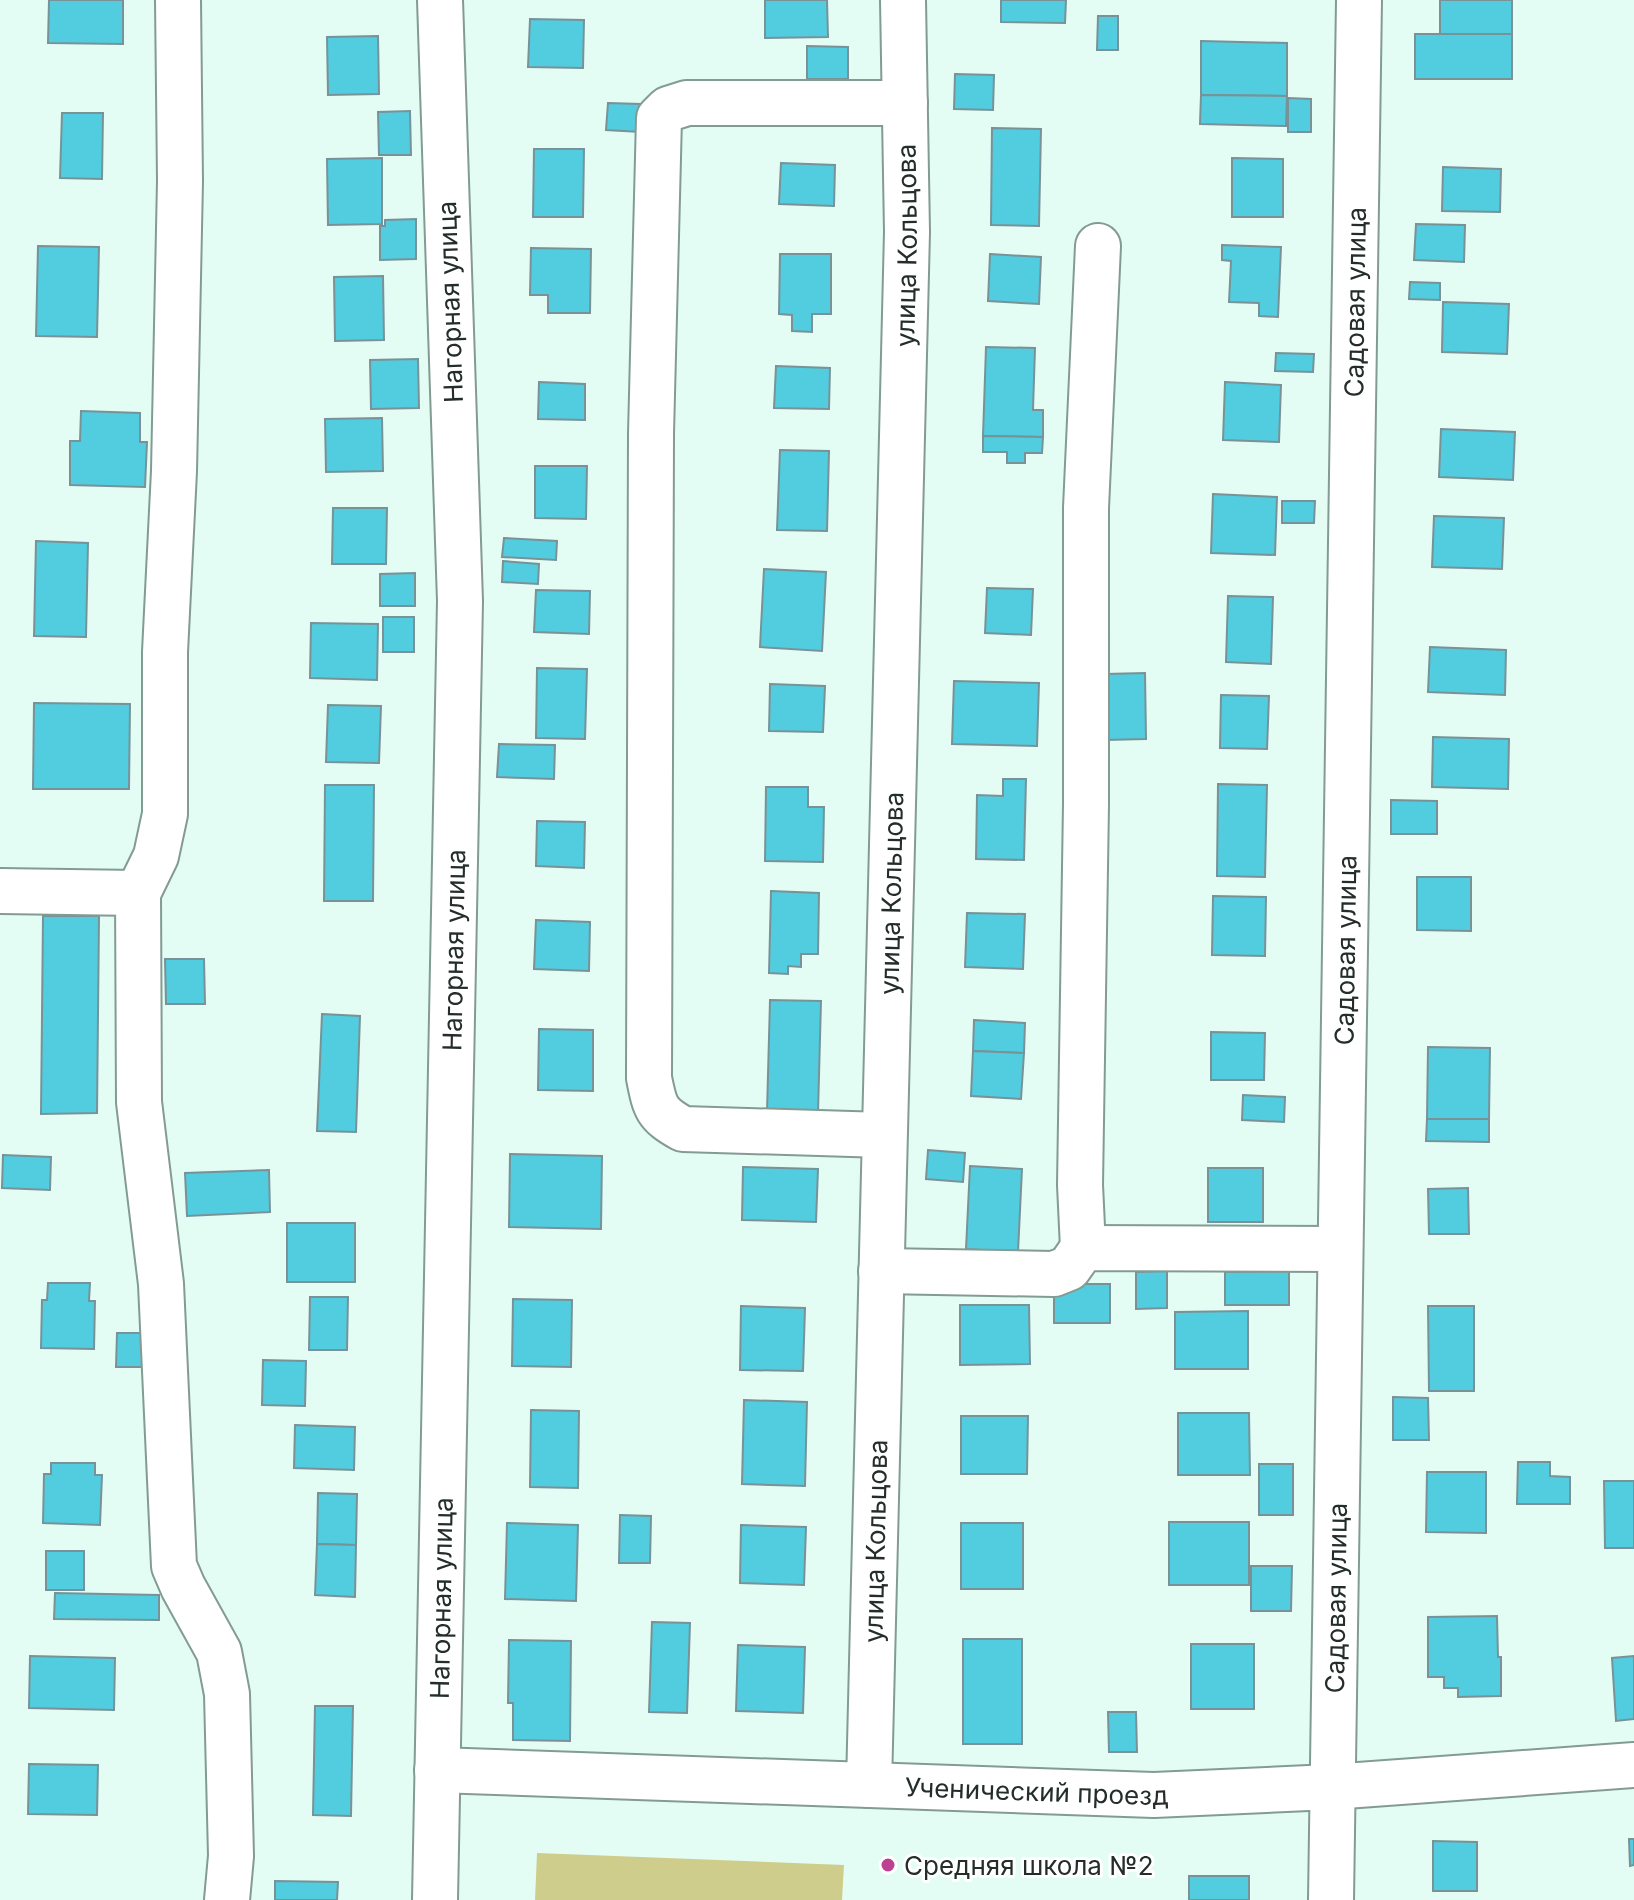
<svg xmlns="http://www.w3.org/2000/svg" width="1634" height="1900" viewBox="0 0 1634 1900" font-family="Inter,sans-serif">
  <rect width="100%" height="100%" fill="#e3fdf5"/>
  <!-- green -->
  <path fill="#cfcd8c" d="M 537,1853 L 844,1865 L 842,1900 L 535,1900 Z"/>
  <!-- building -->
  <g fill="#51cddf" stroke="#799297" stroke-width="2">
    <path d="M 49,0 L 123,0 L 123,44 L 48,43 Z"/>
    <path d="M 765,0 L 827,0 L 828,37 L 765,38 Z"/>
    <path d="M 1001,0 L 1066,0 L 1065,23 L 1001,22 Z"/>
    <rect x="1440" y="0" width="72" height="34"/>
    <path d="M 1098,16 L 1118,16 L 1118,50 L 1097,50 Z"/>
    <path d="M 530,19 L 584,20 L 583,68 L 528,67 Z"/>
    <rect x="1415" y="34" width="97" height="45"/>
    <path d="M 378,36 L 379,94 L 328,95 L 327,37 Z"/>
    <path d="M 1201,41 L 1287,43 L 1287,96 L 1201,95 Z"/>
    <path d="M 807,46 L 848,47 L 848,79 L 807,79 Z"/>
    <path d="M 955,74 L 994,75 L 993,110 L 954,109 Z"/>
    <path d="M 1201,95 L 1287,96 L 1286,126 L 1200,124 Z"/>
    <path d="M 1288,98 L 1311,99 L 1311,132 L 1288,132 Z"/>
    <path d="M 608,103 L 641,104 L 640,132 L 606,130 Z"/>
    <path d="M 410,111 L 411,155 L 379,155 L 378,112 Z"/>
    <path d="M 62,113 L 103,113 L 102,179 L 60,178 Z"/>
    <path d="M 992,128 L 1041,129 L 1039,226 L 991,225 Z"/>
    <path d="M 534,149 L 584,149 L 583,217 L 533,217 Z"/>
    <path d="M 382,158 L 382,224 L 328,225 L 327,159 Z"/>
    <path d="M 1232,158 L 1283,159 L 1283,217 L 1232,217 Z"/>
    <path d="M 781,163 L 835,165 L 834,206 L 779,204 Z"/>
    <path d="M 1443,167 L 1501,169 L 1500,212 L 1442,211 Z"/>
    <path d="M 416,219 L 416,259 L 380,260 L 380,226 L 385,226 L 385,220 Z"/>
    <path d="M 1416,224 L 1465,225 L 1464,262 L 1414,260 Z"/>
    <path d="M 1222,245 L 1281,247 L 1278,317 L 1259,316 L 1259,303 L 1229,302 L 1231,261 L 1222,260 Z"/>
    <path d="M 38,246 L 99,247 L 97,337 L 36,336 Z"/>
    <path d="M 531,248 L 591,249 L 590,313 L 548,313 L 548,295 L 530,295 Z"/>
    <path d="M 780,254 L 831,254 L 831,314 L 812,314 L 812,332 L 792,331 L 792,315 L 779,314 Z"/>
    <path d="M 990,254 L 1041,257 L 1039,304 L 988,301 Z"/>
    <path d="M 383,276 L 384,340 L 335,341 L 334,277 Z"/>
    <path d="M 1410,282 L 1440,283 L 1440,300 L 1409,299 Z"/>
    <path d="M 1443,302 L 1509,304 L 1507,354 L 1442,352 Z"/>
    <path d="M 986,347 L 1035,348 L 1033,410 L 1043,410 L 1043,437 L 983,436 Z"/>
    <path d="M 1276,353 L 1314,354 L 1313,372 L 1275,371 Z"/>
    <path d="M 418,359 L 419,408 L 371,409 L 370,360 Z"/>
    <path d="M 776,366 L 830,368 L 829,409 L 774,408 Z"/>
    <path d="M 539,382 L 585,384 L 585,420 L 538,419 Z"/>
    <path d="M 1225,382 L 1281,385 L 1279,442 L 1223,440 Z"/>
    <path d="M 81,411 L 140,413 L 140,442 L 147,442 L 145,487 L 70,485 L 70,441 L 80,441 Z"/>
    <path d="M 382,418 L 383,471 L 326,472 L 325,419 Z"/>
    <path d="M 1441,429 L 1515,432 L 1513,480 L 1439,477 Z"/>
    <path d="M 983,436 L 1043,437 L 1042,453 L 1025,453 L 1025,463 L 1007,463 L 1007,452 L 983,452 Z"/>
    <path d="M 780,450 L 829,451 L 827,531 L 777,530 Z"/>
    <path d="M 535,466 L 587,466 L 586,519 L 535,518 Z"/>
    <path d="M 1213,494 L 1277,497 L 1275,555 L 1211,553 Z"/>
    <path d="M 1282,501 L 1315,501 L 1314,523 L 1282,523 Z"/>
    <path d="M 333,508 L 387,508 L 386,564 L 332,564 Z"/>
    <path d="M 1434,516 L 1504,518 L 1502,569 L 1432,567 Z"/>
    <path d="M 504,538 L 557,541 L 556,560 L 502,557 Z"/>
    <path d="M 36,541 L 88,543 L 86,637 L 34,636 Z"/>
    <path d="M 503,561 L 539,564 L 538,584 L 502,582 Z"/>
    <path d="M 764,569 L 826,572 L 822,651 L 760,647 Z"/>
    <path d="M 415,573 L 415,606 L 380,606 L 380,574 Z"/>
    <path d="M 987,588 L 1033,589 L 1031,635 L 985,633 Z"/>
    <path d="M 536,590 L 590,591 L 589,634 L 534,632 Z"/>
    <path d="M 1228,596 L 1273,597 L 1271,664 L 1226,662 Z"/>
    <rect x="383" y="617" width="31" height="35"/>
    <path d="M 311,623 L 378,624 L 377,680 L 310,678 Z"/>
    <path d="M 1430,647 L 1506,650 L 1505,695 L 1428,692 Z"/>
    <path d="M 537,668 L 587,669 L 585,739 L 536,738 Z"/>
    <path d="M 1145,673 L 1146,739 L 1106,740 L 1105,674 Z"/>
    <path d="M 954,681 L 1039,683 L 1037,746 L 952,744 Z"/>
    <path d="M 770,684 L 825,686 L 823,732 L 769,731 Z"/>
    <path d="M 1221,695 L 1269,696 L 1267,749 L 1220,748 Z"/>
    <path d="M 34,703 L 130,704 L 129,789 L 33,789 Z"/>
    <path d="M 328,705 L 381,706 L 379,763 L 326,762 Z"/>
    <path d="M 1433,737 L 1509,739 L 1508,789 L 1432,787 Z"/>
    <path d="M 499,744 L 555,745 L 554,779 L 497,777 Z"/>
    <path d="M 1003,779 L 1026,779 L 1024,860 L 976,859 L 977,795 L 1003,796 Z"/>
    <path d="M 1218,784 L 1267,785 L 1265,877 L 1217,876 Z"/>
    <path d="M 325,785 L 374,785 L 373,901 L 324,901 Z"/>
    <path d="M 766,787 L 808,787 L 808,807 L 824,807 L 823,862 L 765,861 Z"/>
    <path d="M 1391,800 L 1437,801 L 1437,834 L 1391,834 Z"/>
    <path d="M 537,821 L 585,822 L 584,868 L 536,866 Z"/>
    <path d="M 1417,877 L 1471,877 L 1471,931 L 1417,930 Z"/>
    <path d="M 771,891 L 819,893 L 818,954 L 801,954 L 801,967 L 788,966 L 788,974 L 769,973 Z"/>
    <path d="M 1213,896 L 1266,897 L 1265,956 L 1212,955 Z"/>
    <path d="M 967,913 L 1025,914 L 1023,969 L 965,967 Z"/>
    <path d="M 43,916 L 99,916 L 97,1113 L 41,1114 Z"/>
    <path d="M 536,920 L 590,922 L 589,971 L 534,969 Z"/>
    <path d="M 165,959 L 204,959 L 205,1004 L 166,1004 Z"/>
    <path d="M 770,1000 L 821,1001 L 818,1113 L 767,1112 Z"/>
    <path d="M 322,1014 L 360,1016 L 356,1132 L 317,1131 Z"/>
    <path d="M 974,1020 L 1025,1023 L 1024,1053 L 973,1051 Z"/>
    <path d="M 539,1029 L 593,1030 L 593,1091 L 538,1090 Z"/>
    <path d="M 1211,1032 L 1265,1033 L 1264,1080 L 1211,1080 Z"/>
    <path d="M 1428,1047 L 1490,1048 L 1489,1119 L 1427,1119 Z"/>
    <path d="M 973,1051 L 1024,1053 L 1021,1099 L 971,1096 Z"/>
    <path d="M 1243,1095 L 1285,1097 L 1284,1122 L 1242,1120 Z"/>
    <path d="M 1427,1119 L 1489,1119 L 1489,1142 L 1426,1141 Z"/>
    <path d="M 928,1150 L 965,1153 L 963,1182 L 926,1179 Z"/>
    <path d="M 510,1154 L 602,1156 L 601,1229 L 509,1227 Z"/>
    <path d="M 3,1155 L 51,1157 L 50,1190 L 2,1188 Z"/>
    <path d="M 970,1166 L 1022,1169 L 1018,1252 L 966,1249 Z"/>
    <path d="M 743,1167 L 818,1169 L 816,1222 L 742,1220 Z"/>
    <rect x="1208" y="1168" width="55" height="54"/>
    <path d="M 269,1170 L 270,1212 L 187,1216 L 185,1173 Z"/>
    <path d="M 1468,1188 L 1469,1234 L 1429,1234 L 1428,1189 Z"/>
    <rect x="287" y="1223" width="68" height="59"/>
    <path d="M 1167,1271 L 1167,1308 L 1136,1309 L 1136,1272 Z"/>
    <path d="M 1289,1271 L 1289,1305 L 1225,1305 L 1225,1272 Z"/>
    <path d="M 48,1283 L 90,1283 L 89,1301 L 95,1301 L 94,1349 L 41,1348 L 42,1300 L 47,1300 Z"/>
    <rect x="1054" y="1284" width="56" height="39"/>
    <path d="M 310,1297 L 348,1297 L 347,1350 L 309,1350 Z"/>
    <path d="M 513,1299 L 572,1300 L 571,1367 L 512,1366 Z"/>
    <path d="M 960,1305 L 1029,1305 L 1030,1364 L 960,1365 Z"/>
    <path d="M 741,1306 L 805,1308 L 803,1371 L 740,1370 Z"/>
    <path d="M 1428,1306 L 1474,1306 L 1474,1391 L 1429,1391 Z"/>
    <path d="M 1248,1311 L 1248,1369 L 1175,1369 L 1175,1312 Z"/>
    <path d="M 117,1333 L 147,1333 L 146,1367 L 116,1367 Z"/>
    <path d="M 263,1360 L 306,1361 L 305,1406 L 262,1405 Z"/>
    <path d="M 1393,1397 L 1428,1398 L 1429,1440 L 1393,1440 Z"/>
    <path d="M 744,1400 L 807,1402 L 805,1486 L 742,1484 Z"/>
    <path d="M 531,1410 L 579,1411 L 578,1488 L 530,1487 Z"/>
    <path d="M 1178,1413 L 1249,1413 L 1250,1475 L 1178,1475 Z"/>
    <path d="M 961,1416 L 1028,1416 L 1027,1474 L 961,1474 Z"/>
    <path d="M 295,1425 L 355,1427 L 354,1470 L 294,1468 Z"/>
    <path d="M 1518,1462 L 1550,1462 L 1550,1476 L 1570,1477 L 1570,1504 L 1517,1504 Z"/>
    <path d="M 51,1463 L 95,1463 L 95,1475 L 102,1475 L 100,1525 L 43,1523 L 44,1474 L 51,1474 Z"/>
    <rect x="1259" y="1464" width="34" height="51"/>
    <path d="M 1427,1472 L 1486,1472 L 1486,1533 L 1426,1532 Z"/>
    <path d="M 1604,1481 L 1634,1481 L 1634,1548 L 1605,1548 Z"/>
    <path d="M 318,1493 L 357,1494 L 356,1545 L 317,1544 Z"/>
    <path d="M 620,1515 L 651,1516 L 650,1563 L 619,1563 Z"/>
    <rect x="1169" y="1522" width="80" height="63"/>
    <path d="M 507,1523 L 578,1525 L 576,1601 L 505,1599 Z"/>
    <rect x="961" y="1523" width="62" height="66"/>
    <path d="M 741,1525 L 806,1527 L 804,1585 L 740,1583 Z"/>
    <path d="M 317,1544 L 356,1545 L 355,1597 L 315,1595 Z"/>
    <rect x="46" y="1551" width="38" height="39"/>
    <path d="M 1251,1566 L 1292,1566 L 1291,1611 L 1251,1611 Z"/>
    <path d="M 55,1593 L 159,1595 L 159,1620 L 54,1619 Z"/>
    <path d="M 1497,1616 L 1498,1657 L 1501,1657 L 1501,1696 L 1458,1697 L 1458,1688 L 1444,1688 L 1444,1677 L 1428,1677 L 1428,1617 Z"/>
    <path d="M 652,1622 L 690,1623 L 687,1713 L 649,1712 Z"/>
    <rect x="963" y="1639" width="59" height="105"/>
    <path d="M 509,1640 L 571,1641 L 570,1741 L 513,1740 L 513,1703 L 508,1703 Z"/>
    <rect x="1191" y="1644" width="63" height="65"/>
    <path d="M 738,1645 L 805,1647 L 803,1713 L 736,1711 Z"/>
    <path d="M 30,1656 L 115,1658 L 114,1710 L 29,1708 Z"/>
    <path d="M 1634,1656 L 1634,1719 L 1616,1721 L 1612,1658 Z"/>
    <path d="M 315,1706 L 353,1706 L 351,1816 L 313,1815 Z"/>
    <path d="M 1108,1712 L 1136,1712 L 1137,1752 L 1109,1752 Z"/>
    <path d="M 29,1764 L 98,1765 L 97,1815 L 28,1814 Z"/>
    <path d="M 1629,1839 L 1634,1839 L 1634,1865 L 1630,1866 Z"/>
    <path d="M 1433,1841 L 1477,1842 L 1477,1891 L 1433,1891 Z"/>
    <rect x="1189" y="1876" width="60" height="24"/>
    <path d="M 275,1881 L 338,1882 L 337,1900 L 275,1900 Z"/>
  </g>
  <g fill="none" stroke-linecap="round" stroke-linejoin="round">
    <defs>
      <g id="minor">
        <path d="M 0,891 L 138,893 L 139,1102 L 161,1284 L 174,1566 L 183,1587 L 219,1652 L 227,1694 L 231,1856 L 227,1900"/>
        <path d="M 138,893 L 156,856 L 165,814 L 165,652 L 174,471 L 180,181 L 178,0"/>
        <path d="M 884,1135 L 683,1129 C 656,1114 655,1108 649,1078 L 651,434 L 659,118 L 668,109 L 687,103 L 905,103"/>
        <path d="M 1083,1248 L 1080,1185 L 1086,804 L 1086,508 L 1098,246"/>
        <path d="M 881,1271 L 1054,1274 L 1069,1268 L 1083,1248 L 1340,1249"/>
        <path id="s1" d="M 437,1770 L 1154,1795 L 1331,1787 L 1634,1765"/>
        <path id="s2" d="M 869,1785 L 907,232 L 903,0"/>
        <path id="s3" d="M 435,1900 L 460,601 L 440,0"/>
        <path id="s4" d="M 1331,1900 L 1359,0"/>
      </g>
    </defs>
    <!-- minor casing -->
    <use href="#minor" stroke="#839b93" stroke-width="48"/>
    <!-- minor -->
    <use href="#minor" stroke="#fff" stroke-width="44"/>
  </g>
  <!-- markers -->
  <circle fill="#bc4192" stroke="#fff" stroke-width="3" cx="888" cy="1865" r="8"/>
  <g text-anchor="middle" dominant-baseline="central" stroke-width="6" stroke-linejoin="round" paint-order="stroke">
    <!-- street labels -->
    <g font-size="26" fill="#232d2a" stroke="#fff">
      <text stroke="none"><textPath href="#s2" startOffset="1540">улица Кольцова</textPath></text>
      <text transform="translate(450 302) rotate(-92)">Нагорная улица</text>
      <text stroke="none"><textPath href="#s4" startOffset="1598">Садовая улица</textPath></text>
      <text stroke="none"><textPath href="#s2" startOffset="892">улица Кольцова</textPath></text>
      <text stroke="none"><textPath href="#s3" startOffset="950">Нагорная улица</textPath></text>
      <text stroke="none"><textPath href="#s4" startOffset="950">Садовая улица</textPath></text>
      <text stroke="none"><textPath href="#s2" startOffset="244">улица Кольцова</textPath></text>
      <text stroke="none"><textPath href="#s3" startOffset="302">Нагорная улица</textPath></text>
      <text stroke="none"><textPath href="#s4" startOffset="302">Садовая улица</textPath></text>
      <text stroke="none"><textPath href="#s1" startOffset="600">Ученический проезд</textPath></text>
    </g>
    <!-- poi labels -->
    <g font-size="26" fill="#232d2a" stroke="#fff" text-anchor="start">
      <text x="904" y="1865">Средняя школа №2</text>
    </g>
  </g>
</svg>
